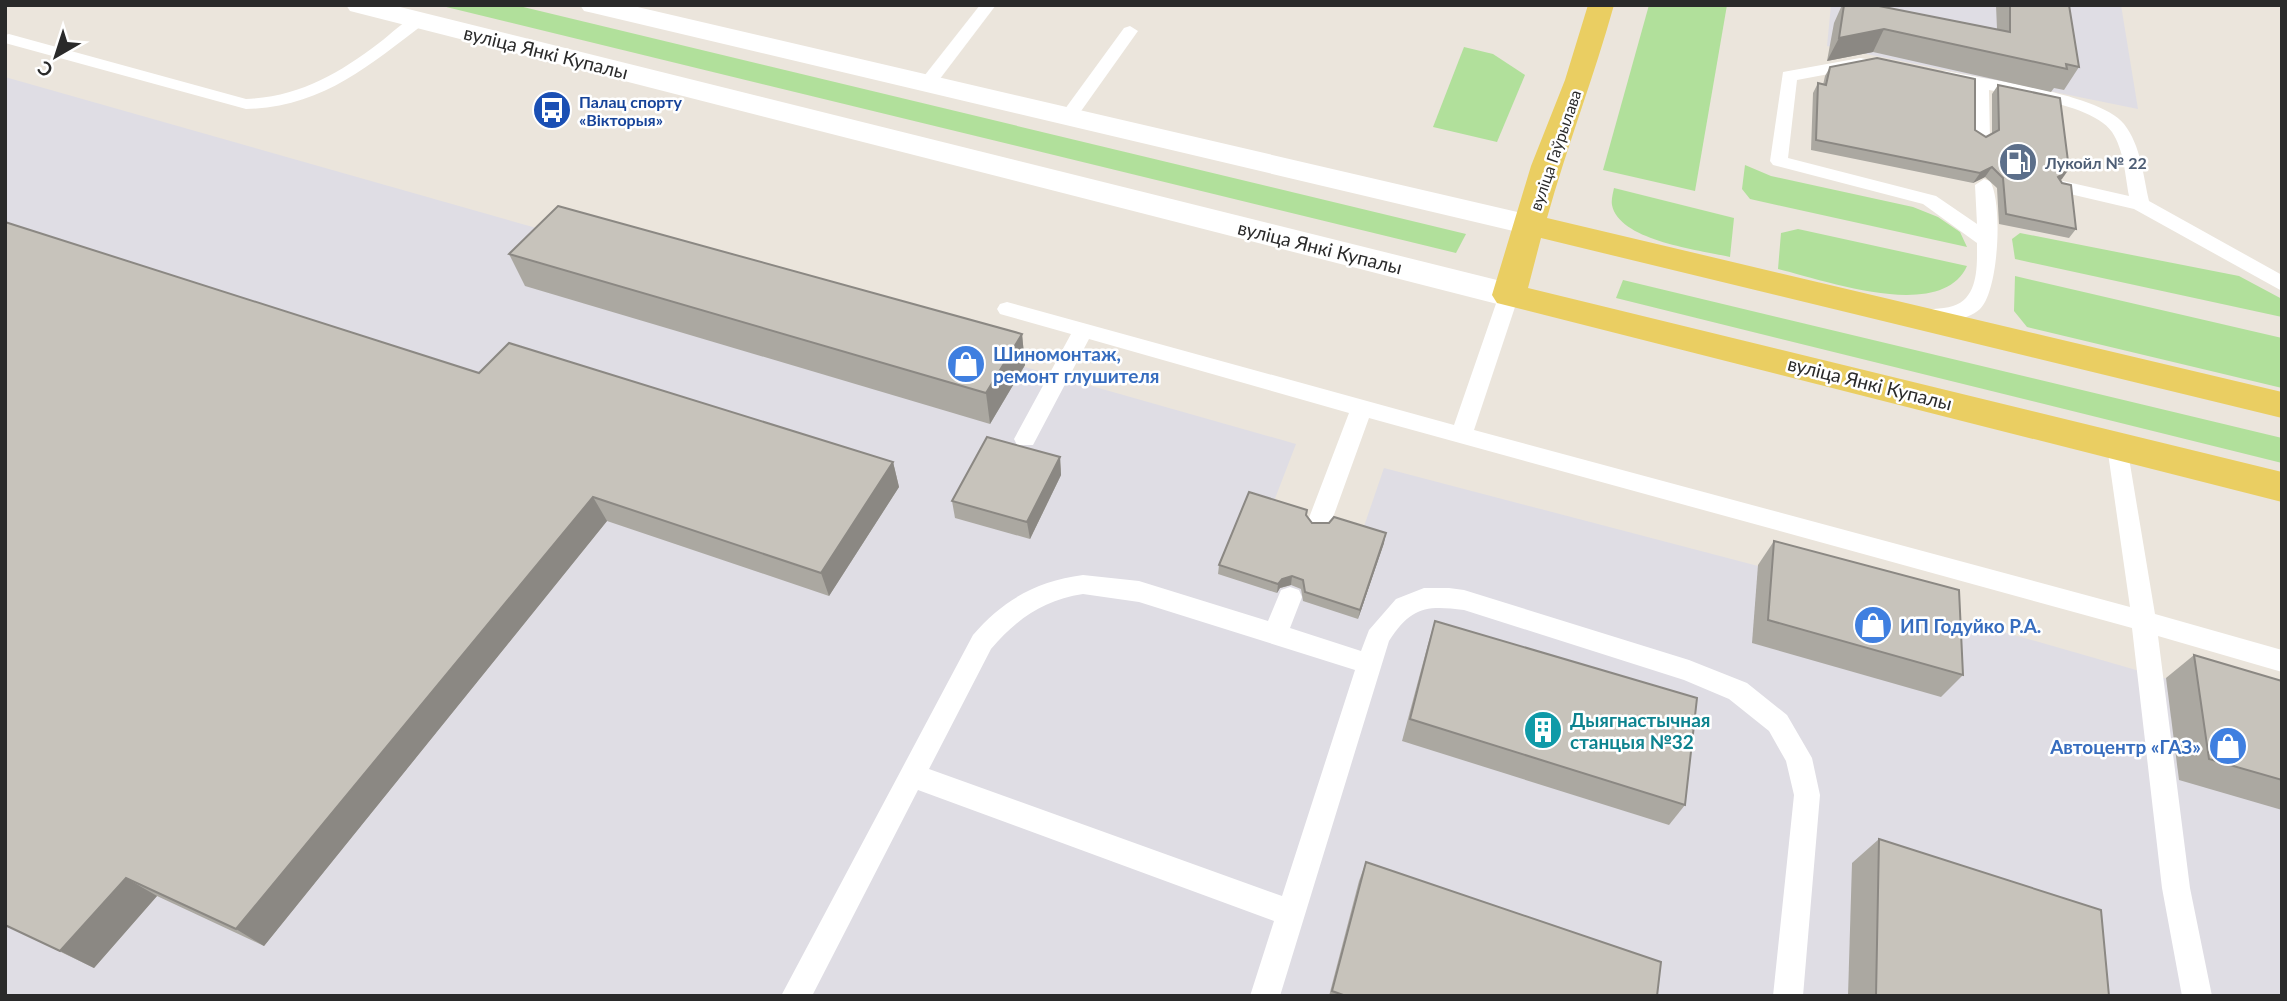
<svg xmlns="http://www.w3.org/2000/svg" width="2287" height="1001" viewBox="0 0 2287 1001" font-family="Lato,sans-serif">
  <rect width="100%" height="100%" fill="#ebe5dc"/>
  <!-- industrial -->
  <g fill="#dfdde4">
    <path d="M 1831,5 L 2121,5 L 2138,109 L 1827,46 Z"/>
    <path d="M 5,77 L 1296,444 L 1271,509 L 1361,535 L 1384,468 L 1938,613 L 2282,712 L 2282,996 L 5,996 Z"/>
  </g>
  <!-- green -->
  <g fill="#b1e09b">
    <path d="M 438,5 L 515,5 L 1466,234 L 1456,253 Z"/>
    <path d="M 1649,5 L 1727,5 L 1695,191 L 1603,170 Z"/>
    <path d="M 1464,47 L 1493,54 L 1525,75 L 1497,142 L 1433,127 Z"/>
    <path d="M 1745,165 L 1771,176 L 1913,207 L 1938,217 L 1960,232 L 1967,247 L 1750,199 L 1742,189 Z"/>
    <path d="M 1614,188 L 1734,218 L 1730,257 C 1700,250 1619,241 1612,205 C 1611,200 1613,193 1614,188 Z"/>
    <path d="M 1798,229 L 1967,266 C 1941,323 1824,280 1778,269 L 1781,233 Z"/>
    <path d="M 2020,233 L 2239,276 L 2282,299 L 2282,317 L 2015,259 L 2012,239 Z"/>
    <path d="M 2015,276 L 2282,338 L 2282,388 L 2027,327 L 2014,311 Z"/>
    <path d="M 1623,280 L 2282,438 L 2282,463 L 1616,298 Z"/>
  </g>
  <g fill="none" stroke-linecap="round" stroke-linejoin="round">
    <!-- service -->
    <g fill="#fff" fill-rule="evenodd">
      <path d="M 980,5 L 996,5 L 933,88 L 921,88 L 919,84 L 921,80 Z"/>
      <path d="M 419,15 L 425,17 L 425,23 C 367,67 322,107 246,109 L 5,43 L 5,35 L 9,34 L 246,99 C 299,97 338,74 379,43 C 391,34 405,19 419,15 Z"/>
      <path d="M 1130,26 L 1138,31 L 1074,121 L 1062,121 L 1059,117 L 1062,113 L 1124,28 Z"/>
      <path d="M 1860,58 L 1866,59 L 1866,67 L 1797,80 L 1788,158 L 1936,196 L 1977,224 L 1975,185 L 1984,179 L 1990,181 C 2003,202 1999,291 1980,309 C 1966,322 1940,322 1922,324 L 1912,317 L 1915,312 C 1927,308 1941,310 1953,306 C 1979,298 1977,265 1977,243 L 1923,204 L 1773,165 L 1770,161 L 1783,72 Z"/>
      <path d="M 1945,71 C 1985,79 2100,94 2124,124 C 2141,146 2143,175 2149,201 L 2282,275 L 2282,291 L 2134,209 L 2057,191 L 2054,187 L 2063,181 L 2129,196 C 2125,175 2124,150 2112,132 C 2093,105 2020,96 1989,90 L 1990,140 L 1981,145 L 1975,144 L 1972,86 L 1939,80 L 1937,76 L 1939,72 Z"/>
      <path d="M 1509,288 L 1519,295 L 1474,430 L 2130,607 L 2107,446 L 2110,440 L 2118,438 L 2126,440 L 2155,614 L 2282,650 L 2282,672 L 2158,636 L 2190,888 L 2212,996 L 2182,996 L 2162,888 L 2132,628 L 1369,418 L 1331,523 L 1327,530 L 1319,532 L 1311,530 L 1307,523 L 1349,413 L 1089,339 L 1033,445 L 1017,445 L 1014,439 L 1071,334 L 1000,314 L 997,309 L 1000,304 L 1007,302 L 1454,425 L 1499,295 Z"/>
      <path d="M 1083,575 L 1139,581 L 1268,621 L 1281,590 L 1290,587 L 1299,590 L 1302,597 L 1290,628 L 1361,651 L 1369,630 L 1396,599 L 1424,588 L 1449,588 L 1464,590 L 1689,660 L 1747,683 L 1787,715 L 1812,758 L 1820,795 L 1803,996 L 1773,996 L 1794,795 L 1786,761 L 1769,731 L 1729,699 L 1684,680 L 1464,610 C 1426,605 1411,607 1389,641 L 1280,996 L 1250,996 L 1274,921 L 918,790 L 812,996 L 781,996 L 973,635 C 1003,600 1037,581 1083,575 ZM 1083,594 L 1139,602 L 1355,670 L 1282,896 L 929,769 L 991,649 C 1017,619 1043,600 1083,594 Z"/>
    </g>
    <!-- secondary -->
    <g fill="#fff" fill-rule="evenodd">
      <path d="M 346,5 L 392,5 L 1509,283 L 1521,287 L 1526,295 L 1521,303 L 1509,307 L 350,11 Z"/>
      <path d="M 580,5 L 629,5 L 1530,215 L 1541,218 L 1546,225 L 1541,232 L 1530,235 L 593,13 L 584,11 Z"/>
    </g>
    <!-- primary -->
    <path fill="#eace62" fill-rule="evenodd" d="M 1588,5 L 1614,5 C 1594,77 1567,146 1547,218 L 2282,392 L 2282,418 L 1541,238 L 1528,288 L 2282,472 L 2282,502 L 1497,303 L 1492,295 L 1531,166 L 1565,80 Z"/>
  </g>
  <!-- wall -->
  <g fill="#aba8a1">
    <path d="M 1842,5 L 1874,5 L 1997,29 L 1996,5 L 2069,5 L 2079,67 L 2064,90 L 2054,88 L 2051,92 L 1873,52 L 1827,61 L 1834,23 Z"/>
    <path d="M 1830,67 L 1975,130 L 1986,137 L 1992,134 L 1992,94 L 1998,85 L 2062,179 L 2060,180 L 2076,229 L 2069,238 L 1999,224 L 1997,188 L 1985,177 L 1973,183 L 1811,150 L 1813,93 L 1818,83 L 1823,85 L 1825,76 Z"/>
    <path d="M 509,254 L 1022,334 L 1025,365 L 990,424 L 525,286 Z"/>
    <path d="M 479,373 L 893,462 L 899,487 L 829,596 L 607,521 L 264,946 L 157,896 L 94,968 L 5,925 Z"/>
    <path d="M 1060,457 L 1061,475 L 1030,539 L 955,518 L 952,501 Z"/>
    <path d="M 1306,515 L 1312,523 L 1384,543 L 1358,619 L 1303,601 L 1301,589 L 1291,585 L 1280,588 L 1277,593 L 1218,574 L 1219,565 Z"/>
    <path d="M 1774,541 L 1963,675 L 1941,697 L 1752,643 L 1758,565 Z"/>
    <path d="M 1435,621 L 1685,805 L 1669,825 L 1402,741 L 1428,644 Z"/>
    <path d="M 2194,655 L 2282,681 L 2282,810 L 2179,780 L 2166,678 Z"/>
    <path d="M 1879,839 L 2109,996 L 1848,996 L 1852,863 Z"/>
    <path d="M 1366,862 L 1657,996 L 1329,996 L 1359,881 Z"/>
  </g>
  <!-- shaded-wall -->
  <g fill="#8b8883">
    <path d="M 1884,29 L 1873,52 L 1827,61 L 1839,38 Z"/>
    <path d="M 1992,167 L 1985,177 L 1973,183 L 1980,173 Z"/>
    <path d="M 2069,169 L 2062,179 L 2051,187 L 2058,177 Z"/>
    <path d="M 1022,334 L 1025,365 L 990,424 L 986,393 Z"/>
    <path d="M 1060,457 L 1061,475 L 1030,539 L 1027,522 Z"/>
    <path d="M 893,462 L 899,487 L 829,596 L 821,573 Z"/>
    <path d="M 593,497 L 607,521 L 264,946 L 236,929 Z"/>
    <path d="M 1386,533 L 1384,543 L 1358,619 L 1360,610 Z"/>
    <path d="M 1292,576 L 1291,585 L 1280,588 L 1277,593 L 1278,584 L 1282,579 Z"/>
    <path d="M 126,878 L 157,896 L 94,968 L 60,951 Z"/>
  </g>
  <!-- building -->
  <g fill="#c7c3bb" stroke="#8b8883" stroke-width="2">
    <path d="M 1844,5 L 1874,5 L 2010,32 L 2010,5 L 2069,5 L 2079,67 L 2066,64 L 2067,69 L 1884,29 L 1839,38 Z"/>
    <path d="M 1877,58 L 1975,79 L 1975,130 L 1986,137 L 1999,130 L 1998,85 L 2060,98 L 2069,169 L 2058,177 L 2062,183 L 2071,185 L 2076,229 L 2006,214 L 2003,178 L 1992,167 L 1980,173 L 1816,140 L 1818,83 L 1826,85 L 1830,67 Z"/>
    <path d="M 558,206 L 1022,334 L 986,393 L 509,254 Z"/>
    <path d="M 5,222 L 479,373 L 509,343 L 893,462 L 821,573 L 593,497 L 236,929 L 126,878 L 60,951 L 5,925 Z"/>
    <path d="M 987,437 L 1060,457 L 1027,522 L 952,501 Z"/>
    <path d="M 1249,492 L 1307,510 L 1306,515 L 1312,523 L 1329,523 L 1334,517 L 1386,533 L 1360,610 L 1305,592 L 1303,580 L 1292,576 L 1282,579 L 1278,584 L 1219,565 Z"/>
    <path d="M 1774,541 L 1959,590 L 1963,675 L 1768,620 Z"/>
    <path d="M 1435,621 L 1697,698 L 1685,805 L 1410,719 Z"/>
    <path d="M 2194,655 L 2282,681 L 2282,780 L 2209,759 Z"/>
    <path d="M 1879,839 L 2101,910 L 2109,996 L 1876,996 Z"/>
    <path d="M 1366,862 L 1661,962 L 1657,996 L 1346,996 L 1332,991 Z"/>
  </g>
  <!-- icons -->
  <defs>
    <symbol id="bus-disc" viewBox="-11 -11 22 22"><circle r="9.5" fill="#1a4fb4" stroke="#fff"/><path d="M-5-6H5V4H4V6H2V4H-2V6H-4V4H-5ZM-3.5-4V0h7V-4ZM-3.5 1.2v1.5H-2V1.2ZM2 1.2v1.5H3.5V1.2Z" fill="#fff"/></symbol>
    <symbol id="fuel-disc" viewBox="-11 -11 22 22"><circle r="9.5" fill="#5c6f8a" stroke="#fff"/><path d="M-5.5-6h7V0h2V4h1.3V-2.5L3-4.5l.8-.8L6-3V5H2.5V1h-1V6h-7ZM-4.2-4.7v3.2H.2V-4.7Z" fill="#fff"/></symbol>
    <symbol id="shop-disc" viewBox="-11 -11 22 22"><circle r="9.5" fill="#3f7fe0" stroke="#fff"/><path d="M-5-2.5h2.3a2.7 3.5 0 0 1 5.4 0H5L5.5 6h-11ZM-1.5-2.5h3a1.5 2.3 0 0 0-3 0Z" fill="#fff"/></symbol>
    <symbol id="building-disc" viewBox="-11 -11 22 22"><circle r="9.5" fill="#0f9aa8" stroke="#fff"/><path d="M-4-6H4V6H1V3H-1V6H-4ZM-2.5-4.3h1.7v1.8h-1.7ZM.8-4.3h1.7v1.8H.8ZM-2.5-1h1.7V.8h-1.7ZM.8-1h1.7V.8H.8Z" fill="#fff"/></symbol>
  </defs>
  <g fill-rule="evenodd">
    <use href="#bus-disc" x="530" y="88" width="44" height="44"/>
    <use href="#fuel-disc" x="1996" y="140" width="44" height="44"/>
    <use href="#shop-disc" x="944" y="342" width="44" height="44"/>
    <use href="#shop-disc" x="1851" y="603" width="44" height="44"/>
    <use href="#building-disc" x="1521" y="708" width="44" height="44"/>
    <use href="#shop-disc" x="2206" y="724" width="44" height="44"/>
  </g>
  <g text-anchor="middle" dominant-baseline="central" stroke-width="5" stroke-linejoin="round" paint-order="stroke">
    <!-- far-transit labels -->
    <g font-size="16" font-weight="bold" fill="#164399" stroke="#fff" text-anchor="start">
      <text x="579" y="101">Палац спорту<tspan x="579" dy="18">«Вікторыя»</tspan></text>
    </g>
    <!-- far-street labels -->
    <g font-size="16" fill="#2a2a2a" stroke="#fff">
      <text transform="translate(1555 150) rotate(-71)">вуліца Гаўрылава</text>
    </g>
    <!-- far-service labels -->
    <g font-size="16" font-weight="bold" fill="#4e5e75" stroke="#fff" text-anchor="start">
      <text x="2045" y="162">Лукойл № 22</text>
    </g>
    <!-- street labels -->
    <g font-size="19" fill="#2a2a2a" stroke="#fff">
      <text transform="translate(546 52) rotate(14)">вуліца Янкі Купалы</text>
      <text transform="translate(1320 247) rotate(14)">вуліца Янкі Купалы</text>
      <text transform="translate(1870 383) rotate(14)">вуліца Янкі Купалы</text>
    </g>
    <!-- shop labels -->
    <g font-size="19" font-weight="bold" fill="#366cbe" stroke="#fff" text-anchor="start">
      <text x="993" y="353">Шиномонтаж,<tspan x="993" dy="22">ремонт глушителя</tspan></text>
      <text x="1900" y="625">ИП Годуйко Р.А.</text>
      <text x="2201" y="746" text-anchor="end">Автоцентр «ГАЗ»</text>
    </g>
    <!-- culture labels -->
    <g font-size="19" font-weight="bold" fill="#0d838f" stroke="#fff" text-anchor="start">
      <text x="1570" y="719">Дыягнастычная<tspan x="1570" dy="22">станцыя №32</tspan></text>
    </g>
  </g>
  <!-- border -->
  <rect width="2287" height="1001" fill="none" stroke="#2a2a2a" stroke-width="14"/>
  <!-- north arrow -->
  <g transform="translate(56 56) rotate(219)" stroke="#ffffff" stroke-width="5" paint-order="stroke">
  <path d="M0-5L12 26L0 18L-12 26Z" fill="#2a2a2a"/>
  <text y="-10" font-size="19" font-weight="bold" text-anchor="middle" fill="#2a2a2a">С</text>
  </g>
</svg>
